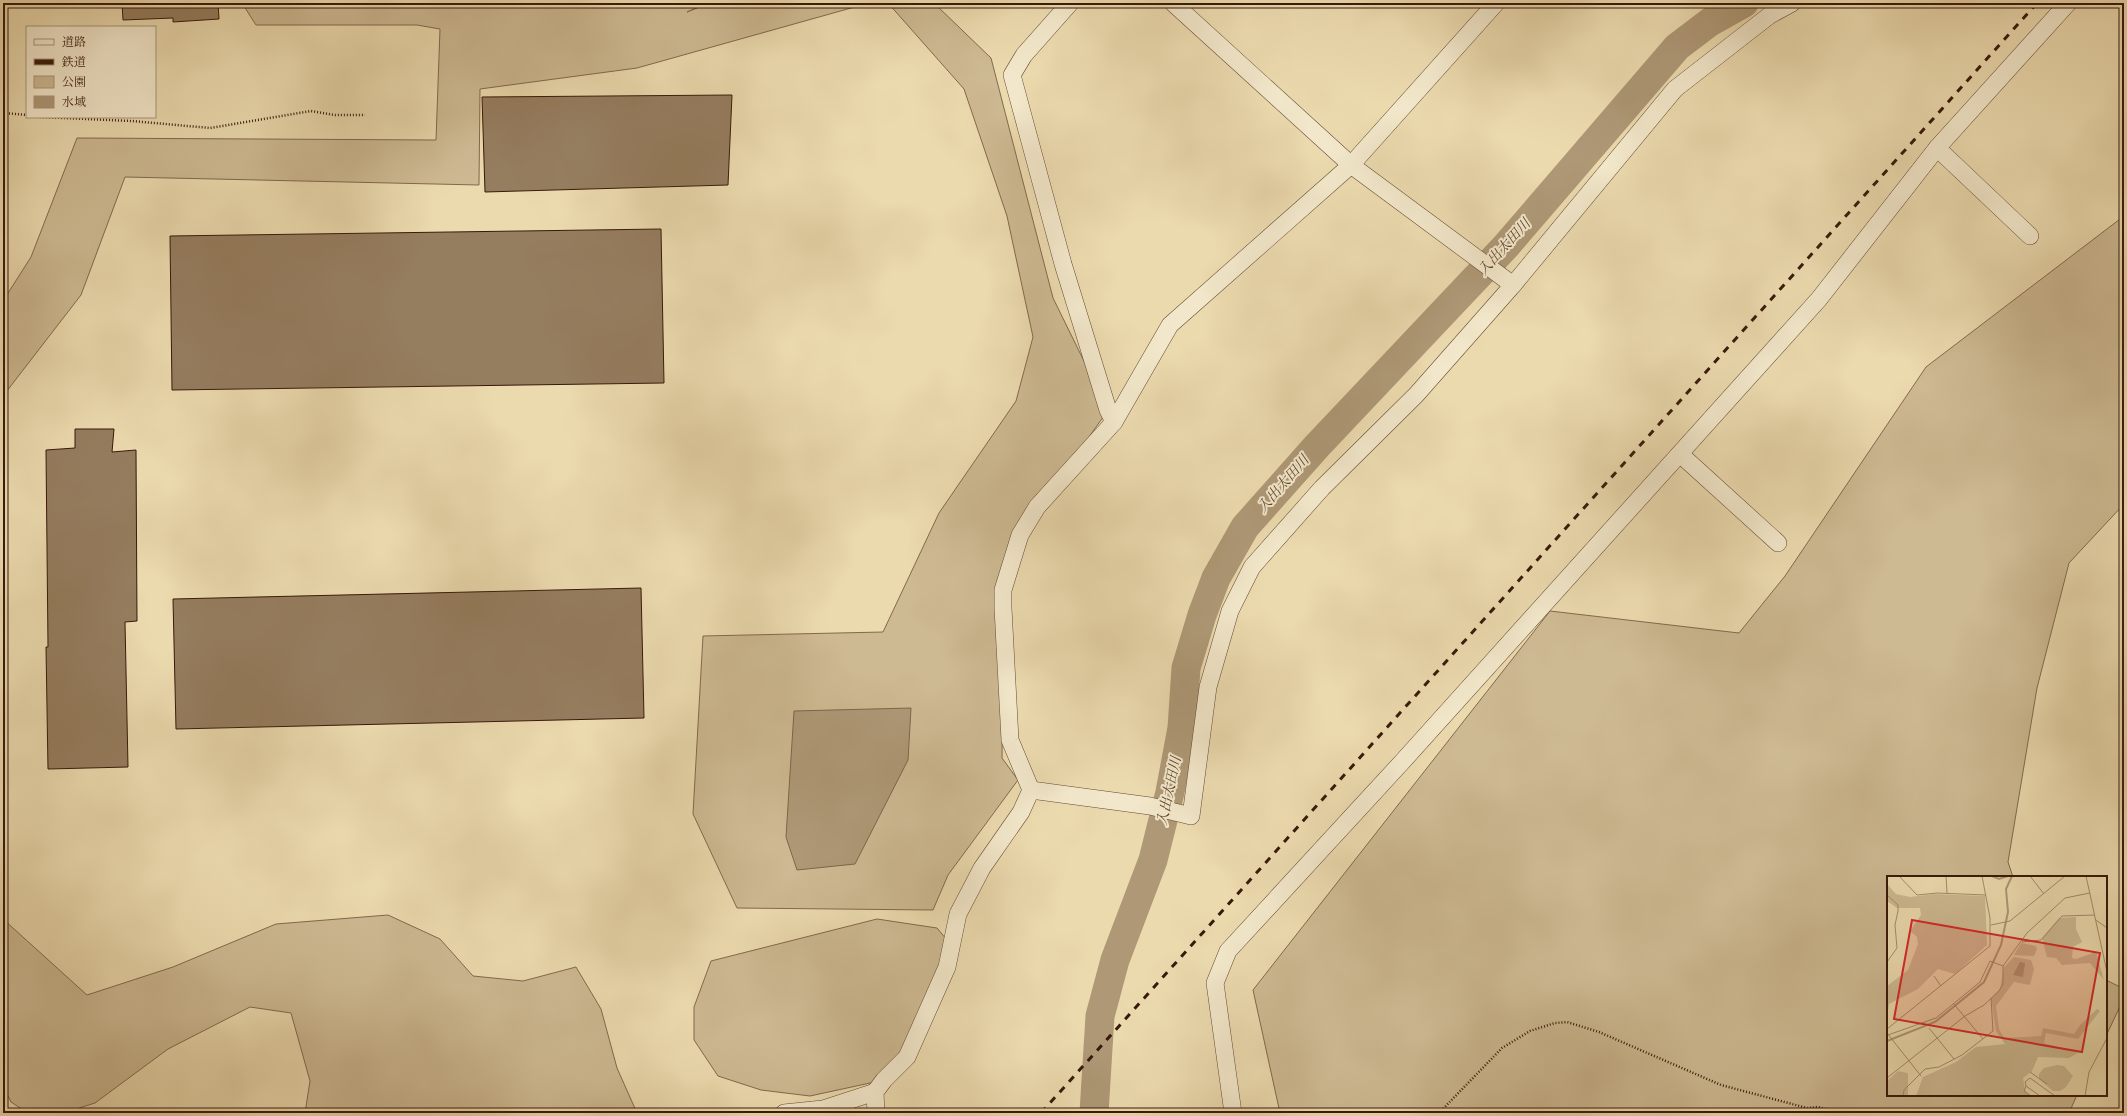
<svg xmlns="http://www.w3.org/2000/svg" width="2127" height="1116" viewBox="0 0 2127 1116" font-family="Cardo,'Noto Serif JP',serif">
  <rect width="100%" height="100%" fill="#ebdaae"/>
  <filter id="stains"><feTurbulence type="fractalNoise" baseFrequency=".005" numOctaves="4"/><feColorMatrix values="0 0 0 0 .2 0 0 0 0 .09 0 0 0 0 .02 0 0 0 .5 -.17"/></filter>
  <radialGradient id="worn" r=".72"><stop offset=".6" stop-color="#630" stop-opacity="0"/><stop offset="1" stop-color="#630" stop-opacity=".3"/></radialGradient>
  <!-- green -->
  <g fill="#cdb992" stroke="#82694e">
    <path d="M 242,3 L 707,3 L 687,12 L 710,3 L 869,3 L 637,68 L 480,89 L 479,185 L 125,177 L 81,295 L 3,396 L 3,301 L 31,257 L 77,138 L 436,140 L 440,29 L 417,25 L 256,25 Z"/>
    <path d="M 888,3 L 934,3 L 991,58 L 1053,298 L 1108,410 L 1020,535 L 1003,608 L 1002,758 L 1018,780 L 948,875 L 933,910 L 737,908 L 693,814 L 703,636 L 883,632 L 939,513 L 1016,401 L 1033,337 L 1007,216 L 964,89 Z"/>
    <path d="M 2124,216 L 2124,504 L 2069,563 L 2037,688 L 2008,862 L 2013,877 L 1888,877 L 1888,1095 L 2077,1095 L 2069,1113 L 1280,1113 L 1253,990 L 1550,611 L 1739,633 L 1785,576 L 1926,367 Z"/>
    <path d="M 388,915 L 440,939 L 473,976 L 523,981 L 576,967 L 601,1009 L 617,1068 L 637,1113 L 305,1113 L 310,1081 L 291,1013 L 250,1007 L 168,1049 L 95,1103 L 63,1113 L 28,1113 L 11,1102 L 3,1086 L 3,919 L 87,995 L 173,967 L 276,924 Z"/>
    <path d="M 877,919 L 937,928 L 952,946 L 933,1016 L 884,1080 L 810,1096 L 761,1090 L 718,1076 L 694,1040 L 694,1007 L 711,961 Z"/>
    <path d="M 2106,980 L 2124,989 L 2124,998 L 2106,1036 Z"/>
  </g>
  <!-- water -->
  <path fill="#ae9876" stroke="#7f654b" d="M 911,708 L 908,760 L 855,864 L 797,870 L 786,837 L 794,711 Z"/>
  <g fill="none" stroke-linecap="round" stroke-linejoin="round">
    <!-- river -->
    <path stroke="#ae9876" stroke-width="29" d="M 1094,1113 L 1100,1016 L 1115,960 L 1153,860 L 1170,792 L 1182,728 L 1186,668 L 1202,615 L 1216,578 L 1245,527 L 1317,446 L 1506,246 L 1677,47 L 1710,22 L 1744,3"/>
  </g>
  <!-- building -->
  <g fill="#957d5f" stroke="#38190a">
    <path d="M 122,3 L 218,3 L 219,19 L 173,22 L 173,18 L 123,20 Z"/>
    <path d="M 732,95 L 728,185 L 485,192 L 482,97 Z"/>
    <path d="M 661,229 L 664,383 L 172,390 L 170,236 Z"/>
    <path d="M 75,429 L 114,429 L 112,452 L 136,450 L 137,621 L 125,622 L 128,767 L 48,769 L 46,647 L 48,647 L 46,450 L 75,448 Z"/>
    <path d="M 641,588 L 644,718 L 176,729 L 173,599 Z"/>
  </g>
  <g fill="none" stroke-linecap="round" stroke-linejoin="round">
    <defs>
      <g id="street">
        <path d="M 1070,3 L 1024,55 L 1012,75 L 1063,264 L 1108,410 L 1114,422"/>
        <path d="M 1173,3 L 1351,165 L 1513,285"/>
        <path d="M 1937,148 L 2030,236"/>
        <path d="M 1680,454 L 1778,543"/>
        <path d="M 1031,790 L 1150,806 L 1191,816 L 1208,687 L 1230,611 L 1252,567 L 1322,488 L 1416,395 L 1513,285 L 1675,89 L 1770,15 L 1792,3"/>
        <path d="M 784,1113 L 823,1109 L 875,1092"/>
        <path d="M 876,1113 L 875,1092 L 884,1080 L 907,1057 L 947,967 L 958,914 L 982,868 L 1021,812 L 1031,790 L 1010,740 L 1003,608 L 1003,590 L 1020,535 L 1037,507 L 1114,422 L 1170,325 L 1351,165 L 1496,3"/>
        <path d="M 1233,1113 L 1215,983 L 1228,951 L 1402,762 L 1819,299 L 1937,148 L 2068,3"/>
      </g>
    </defs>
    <!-- street casing -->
    <use href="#street" stroke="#654933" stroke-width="18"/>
    <!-- path -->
    <g stroke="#38190a" stroke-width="2.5" stroke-dasharray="1 2" stroke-linecap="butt">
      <path d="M 3,113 L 27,115"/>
      <path d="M 40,117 L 132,121 L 210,128 L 311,111 L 335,115 L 365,115"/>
      <path d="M 1439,1113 L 1502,1048 L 1530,1031 L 1555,1023 L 1567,1022 L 1599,1032 L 1721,1085 L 1807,1108 L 1818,1107 L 1842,1113"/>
    </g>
    <!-- street -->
    <use href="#street" stroke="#f2e7ca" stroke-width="17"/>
    <!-- rail -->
    <path stroke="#38190a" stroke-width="3" stroke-dasharray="7 7" stroke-linecap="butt" d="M 1041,1113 L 2037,3"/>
  </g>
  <g text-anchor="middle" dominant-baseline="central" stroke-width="4" stroke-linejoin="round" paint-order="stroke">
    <!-- water labels -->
    <g font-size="14" font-style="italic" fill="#614530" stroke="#f2e7ca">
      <text transform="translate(1504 247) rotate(-48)">入出太田川</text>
      <text transform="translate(1283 484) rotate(-49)">入出太田川</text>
      <text transform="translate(1169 791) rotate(-78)">入出太田川</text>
    </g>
  </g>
  <!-- overview -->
  <g transform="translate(1887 876)">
    <rect width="220" height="220" fill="#ebdaae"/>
    <path d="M 0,8 L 9,18 L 23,21 L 47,18 L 98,20 L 100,69 L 68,98 L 51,93 L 31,113 L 2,128 L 0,140 L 0,110 L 21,94 L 31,68 L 30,61 L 23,55 L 34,39 L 33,32 L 10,32 L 0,25 ZM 189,41 L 189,53 L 195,66 L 186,71 L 185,82 L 189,83 L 209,76 L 217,104 L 203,87 L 175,89 L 169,82 L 160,81 L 155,62 L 172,42 ZM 134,67 L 149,70 L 150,73 L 147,80 L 127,79 ZM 127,81 L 144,84 L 147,93 L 143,109 L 127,106 L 109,130 L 112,153 L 117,162 L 154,160 L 156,152 L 187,158 L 193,149 L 210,133 L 213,135 L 191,163 L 159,157 L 157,167 L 191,177 L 182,182 L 151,181 L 145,195 L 136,202 L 138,215 L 143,220 L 29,220 L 36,201 L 69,186 L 89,171 L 118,168 L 109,155 L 104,122 L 113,113 L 117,91 ZM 170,189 L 177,190 L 186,200 L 179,211 L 173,215 L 166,215 L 152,203 L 152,198 L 157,192 ZM 11,195 L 21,197 L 21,220 L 0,220 L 0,205 Z" fill="#cdb992"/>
    <path d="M 133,86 L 138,87 L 136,101 L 126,99 Z" fill="#ae9876"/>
    <path fill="none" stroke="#ae9876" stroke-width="2" d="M 105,0 L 112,3 L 121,0M 0,165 L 48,146 L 97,106 L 114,69 L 121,36 L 119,13 L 125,0"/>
    <path fill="none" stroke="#a38d6c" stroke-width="1" d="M 12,0 L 30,19 L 50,17 L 99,19M 59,0 L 60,17M 143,0 L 157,18M 199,0 L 220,96M 0,19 L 11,29 L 11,35 L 8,49 L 10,72 L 0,86M 209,44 L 220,52M 104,49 L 123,45 L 178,0M 135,66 L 154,64 L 175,40 L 208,39M 116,90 L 140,57 L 178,22 L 203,17M 47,100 L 54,110M 66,127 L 96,163M 42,152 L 67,183M 0,153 L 103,70 L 103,42 L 95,0M 0,157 L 34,200M 1,159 L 49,142 L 93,106 L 103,85 L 116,90M 143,196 L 160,208M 0,202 L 78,140 L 97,129 L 112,115 L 116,108 L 116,90M 139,210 L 138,206 L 143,202 L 168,220M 16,220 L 17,214 L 38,193 L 52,191 L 75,179 L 106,155 L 104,122M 144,220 L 137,215 L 139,210 L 153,220M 198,220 L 202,196 L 220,162"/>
    <path fill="#d62828" fill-opacity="0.15" stroke="#d62828" stroke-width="2" d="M 25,44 L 213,77 L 195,176 L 7,143 Z"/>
    <rect width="220" height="220" fill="none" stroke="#38190a" stroke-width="2"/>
  </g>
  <!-- margin -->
  <rect width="2127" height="1116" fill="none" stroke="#ebdaae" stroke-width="16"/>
  <rect x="4" y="4" width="2119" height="1108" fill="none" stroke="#38190a" stroke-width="2"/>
  <rect x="8" y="8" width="2111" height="1100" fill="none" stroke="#38190a"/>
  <!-- legend -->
  <rect x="26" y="26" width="130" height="92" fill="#f2e7ca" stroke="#a8957d"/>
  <rect x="34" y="39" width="20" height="6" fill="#f2e7ca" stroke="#a8957d"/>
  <text x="62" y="46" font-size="12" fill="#38190a">道路</text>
  <rect x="34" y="59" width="20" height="6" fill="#38190a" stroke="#a8957d"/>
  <text x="62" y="66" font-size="12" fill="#38190a">鉄道</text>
  <rect x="34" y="76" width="20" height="12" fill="#cdb992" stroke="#a8957d"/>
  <text x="62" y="86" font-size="12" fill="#38190a">公園</text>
  <rect x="34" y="96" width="20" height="12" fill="#ae9876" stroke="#a8957d"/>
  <text x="62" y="106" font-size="12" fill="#38190a">水域</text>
  <rect width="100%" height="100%" filter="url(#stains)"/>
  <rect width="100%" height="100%" fill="url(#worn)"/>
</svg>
